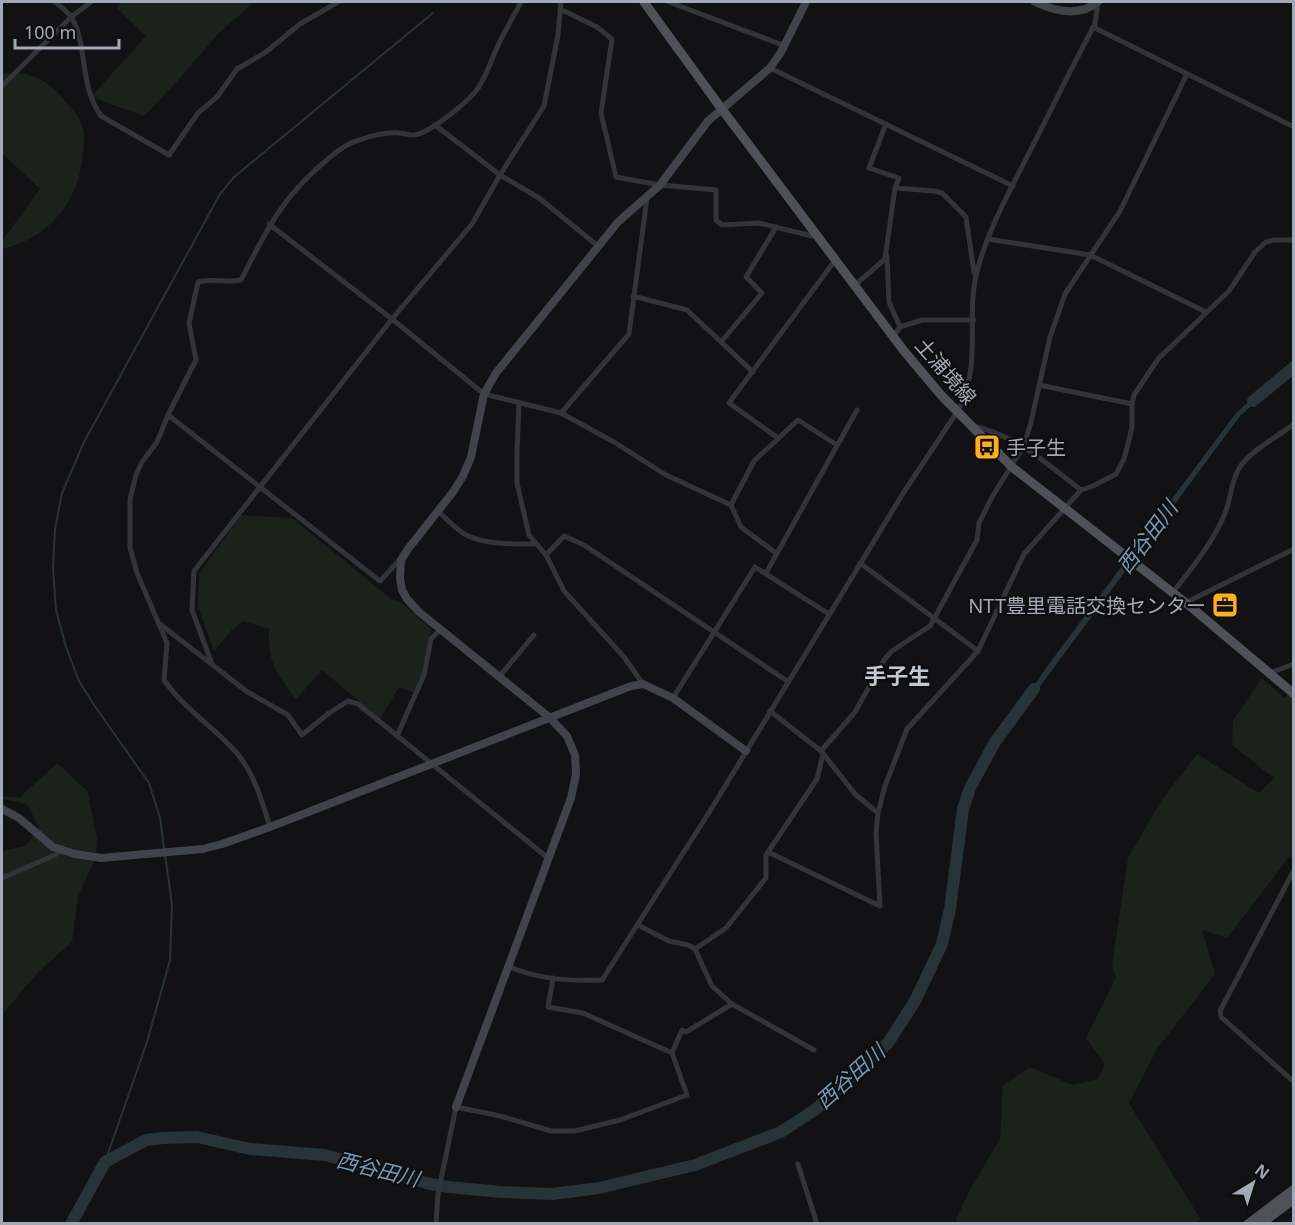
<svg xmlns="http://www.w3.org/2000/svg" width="1295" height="1225" viewBox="0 0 1295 1225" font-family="'Noto Sans','Noto Sans JP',sans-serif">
  <rect width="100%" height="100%" fill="#121214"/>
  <!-- green -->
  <g fill="#1a221b">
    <path d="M 120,2 L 254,2 L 217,35 L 180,78 L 144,116 L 91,97 L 146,36 L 117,8 Z"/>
    <path d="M 13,72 C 37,74 52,84 66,102 C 72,109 79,117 82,125 C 85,133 84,144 83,152 C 80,201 49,238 2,249 L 2,241 L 40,189 L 2,153 L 2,74 Z"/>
    <path d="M 241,515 L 292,518 L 391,599 L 401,602 L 431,629 L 428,662 L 415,693 L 399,687 L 380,719 L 322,670 L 296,699 C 276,673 268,663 269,629 L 243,621 L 232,630 L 214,651 L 198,607 L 199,574 Z"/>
    <path d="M 1262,678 L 1285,698 L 1293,688 L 1293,857 L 1290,856 L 1227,938 L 1202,930 L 1215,974 L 1157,1049 L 1129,1103 L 1201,1220 L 1195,1224 L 957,1224 L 956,1219 L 972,1186 L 1000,1139 L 1003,1085 L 1030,1067 L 1072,1085 L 1098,1079 L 1105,1064 L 1086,1038 L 1116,977 L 1112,965 L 1128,858 L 1161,801 L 1197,754 L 1259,793 L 1274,778 L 1232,745 L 1233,720 Z"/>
    <path d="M 57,763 L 88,792 L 97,839 L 95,859 L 78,896 L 72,942 L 38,972 L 2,1015 L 2,851 L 26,846 L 39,827 L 27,804 L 2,799 L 2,796 L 19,798 Z"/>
  </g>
  <!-- water -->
  <path fill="#283239" d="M 1264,388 L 1267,392 L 1240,416 L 1027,704 L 1023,701 L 1049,664 L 1236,413 Z"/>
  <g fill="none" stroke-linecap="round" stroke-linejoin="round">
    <!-- stream -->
    <g stroke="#283239" stroke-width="2">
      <path d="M 164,849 L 160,818 L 149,783 L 94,705 L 79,681 L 66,647 L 56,610 L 53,569 L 55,529 L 62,493 L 84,442 L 220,194 L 234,177 L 433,13"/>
      <path d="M 105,1162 L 147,1042 L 170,960 L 172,905 L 165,854"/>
    </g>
    <!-- river -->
    <g stroke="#283239" stroke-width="12">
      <path d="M 1253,401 L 1294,367"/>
      <path d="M 71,1224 L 105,1162 L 146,1140 L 163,1138 L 197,1137 L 250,1149 L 325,1155 L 430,1184 L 449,1187 L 501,1192 L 552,1194 L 599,1188 L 695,1165 L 781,1132 L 816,1109 L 888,1043 L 915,1001 L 942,944 L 950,909 L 963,809 L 970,788 L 995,742 L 1034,689"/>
    </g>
    <!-- street -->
    <g stroke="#33343a" stroke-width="5">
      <path d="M 55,2 C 61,7 68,12 72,18 C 88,47 79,85 101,116 L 169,155 L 198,113 L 217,97 L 237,69 L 266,52 L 300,24 L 338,2"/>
      <path d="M 669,2 L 785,46"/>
      <path d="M 560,9 L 597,27 L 612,39 L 601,113 L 616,177 L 660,185 L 716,190 L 716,220 L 722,225 L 759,223 L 812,236 L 816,233"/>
      <path d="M 1093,27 L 1294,127"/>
      <path d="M 770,68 L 1013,186"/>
      <path d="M 2,86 L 71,17 L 91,2"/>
      <path d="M 886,124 L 869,168 L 899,178 L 895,188 L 935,191 L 942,193 L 966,217 L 974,272 L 976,275"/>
      <path d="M 435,125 L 500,175 L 539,198 L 598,246"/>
      <path d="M 269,224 L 392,319 L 484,394 L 561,413 L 614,442 L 666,475 L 731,505 L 741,527 L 776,553"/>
      <path d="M 988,239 L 1090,255 L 1206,312"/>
      <path d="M 887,256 L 889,302 L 900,327 L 893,337"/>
      <path d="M 855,285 L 885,259 L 895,188"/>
      <path d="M 633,296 L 687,310 L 753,372"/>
      <path d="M 900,327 L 922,320 L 974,320"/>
      <path d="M 721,342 L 762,293 L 746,277 L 776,227"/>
      <path d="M 1039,385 L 1132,404"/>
      <path d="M 519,403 L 517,452 L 517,483 L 529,535 L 546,555 L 564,591 L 624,657 L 643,684"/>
      <path d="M 561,413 L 629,334 L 647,198"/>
      <path d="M 168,415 L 380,581 L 402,557"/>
      <path d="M 973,426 C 1016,435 1047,464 1081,490"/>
      <path d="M 778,438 L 729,403 L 836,259"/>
      <path d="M 731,505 L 754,461 L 798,420 L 837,445"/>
      <path d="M 438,511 C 447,519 457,531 468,536 C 488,545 514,544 535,544"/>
      <path d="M 546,555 L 564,536 L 584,545 L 787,681"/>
      <path d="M 860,563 L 978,651"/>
      <path d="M 766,573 L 857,410"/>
      <path d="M 1173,592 C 1192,568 1211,545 1224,516 C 1231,500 1231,478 1242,464 C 1255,448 1277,437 1294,424"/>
      <path d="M 1187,604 L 1193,599 L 1294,549"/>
      <path d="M 160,624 L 246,691 L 288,715 L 302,735 L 329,713 L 348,701 L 358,704 L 548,858"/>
      <path d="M 212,664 L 192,610 L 194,571 L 392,319 L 472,224 L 500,175 L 544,106 L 558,35 L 561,2"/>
      <path d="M 1270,675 L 1272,672 L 1294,664"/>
      <path d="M 499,677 L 534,635"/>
      <path d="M 673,698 L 755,567 L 829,614"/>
      <path d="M 770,711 L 821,751 L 855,794 L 878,813"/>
      <path d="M 397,736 L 424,675 L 431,639 L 440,630"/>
      <path d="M 821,751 L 855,712 L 884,660 L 892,651 L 930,626 L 977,540 L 979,523 L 992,497 L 1024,446 L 1031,422 L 1050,337 L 1065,294 L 1120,211 L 1187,74"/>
      <path d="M 270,827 C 262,801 254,773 236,752 C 213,726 184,709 164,680 L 167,643 L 137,573 L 130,547 L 130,499 L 136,475 L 142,462 L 157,442 L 168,415 L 196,360 L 189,323 L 198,282 C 213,278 226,283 241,280 C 266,231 283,195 328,159 C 337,151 347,143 359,140 C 371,136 387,132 399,133 C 404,133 408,135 413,135 C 428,135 466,103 476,91 C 485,80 490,63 496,50 C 503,33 513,18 521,2"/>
      <path d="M 768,852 L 880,906 L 876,833 L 878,813 L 885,786 L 907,729 L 978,651 L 1024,554 L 1081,490 L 1093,486 L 1116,474 L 1124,459 L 1128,444 L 1132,427 L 1132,404 L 1134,395 L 1158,359 L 1229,291 L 1255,252 L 1266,242 L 1274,240 L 1294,240"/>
      <path d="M 1294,870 L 1220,1011 L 1221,1017 L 1294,1082"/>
      <path d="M 2,878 L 55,855 L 61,850"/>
      <path d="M 638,925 L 669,941 L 688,945 L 695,949 L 712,986 L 732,1004 L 814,1050"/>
      <path d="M 695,949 L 726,928 L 766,878 L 766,855 L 817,779 L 823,754"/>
      <path d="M 507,966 C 541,980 567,981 602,980 L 710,811 L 902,495 L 957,412 C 984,365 964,315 978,268 C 989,227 1011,189 1030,151 C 1052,109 1072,66 1095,24 L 1098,2"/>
      <path d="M 553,978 L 548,1007 L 583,1013 L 672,1053"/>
      <path d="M 798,1164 L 817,1224"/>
      <path d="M 436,1224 L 438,1194 L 456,1107 L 500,1116 L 551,1131 L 575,1131 L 620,1120 L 687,1095 L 672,1053 L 682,1030 L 686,1032 L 732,1004"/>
    </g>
    <!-- secondary -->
    <g stroke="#41434a" stroke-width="8">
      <path d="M 1035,2 C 1056,12 1079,17 1098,2"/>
      <path d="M 2,809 L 19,818 L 53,847 L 75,854 L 101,858 L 203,849 L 222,844 L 270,827 L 631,686 L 643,684 L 673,698 L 746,751"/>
      <path d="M 456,1107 L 571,798 L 576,774 L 575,755 L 567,736 L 549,717 L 419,612 L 407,599 L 402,590 L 400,578 L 401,560 L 408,549 L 453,492 L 463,476 L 471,457 L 484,394 L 496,373 L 618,222 L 660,185 L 708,121 L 770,68 L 781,52 L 806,2"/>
    </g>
    <!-- primary -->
    <g stroke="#4f5159" stroke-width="9">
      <path d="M 644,2 L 721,108 L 904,351 L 941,395 L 1012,467 L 1191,607 L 1294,694"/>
      <path d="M 1248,1224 L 1294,1189"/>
      <path d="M 1261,1224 L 1294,1199"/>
    </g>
  </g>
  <!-- icons -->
  <defs>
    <symbol id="bus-square" viewBox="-11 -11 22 22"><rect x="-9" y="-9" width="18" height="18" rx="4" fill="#feaf21" stroke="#0e0e0f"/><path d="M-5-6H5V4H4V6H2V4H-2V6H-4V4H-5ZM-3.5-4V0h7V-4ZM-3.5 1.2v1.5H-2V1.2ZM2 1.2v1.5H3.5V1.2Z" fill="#111"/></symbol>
    <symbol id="office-square" viewBox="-11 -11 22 22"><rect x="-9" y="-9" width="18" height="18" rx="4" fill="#feaf21" stroke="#0e0e0f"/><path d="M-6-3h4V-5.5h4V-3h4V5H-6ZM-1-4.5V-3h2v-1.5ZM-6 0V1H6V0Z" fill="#111"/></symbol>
  </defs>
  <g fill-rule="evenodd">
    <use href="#bus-square" x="972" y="432" width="30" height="30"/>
    <use href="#office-square" x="1210" y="590" width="30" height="30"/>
  </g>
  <g text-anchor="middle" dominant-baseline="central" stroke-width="4.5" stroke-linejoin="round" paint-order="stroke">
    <!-- street labels -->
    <g font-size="20" fill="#a3a9b6" stroke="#0e0e0f">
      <text transform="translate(946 371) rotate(49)">土浦境線</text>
    </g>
    <!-- poi labels -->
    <g font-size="20" fill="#a3a9b6" stroke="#0e0e0f" text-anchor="start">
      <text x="1006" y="447">手子生</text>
      <text x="1206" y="605" text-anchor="end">NTT豊里電話交換センター</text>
    </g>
    <!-- water labels -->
    <g font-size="21" font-style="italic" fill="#7799b4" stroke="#0e0e0f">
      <text transform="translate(1147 537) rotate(-53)">西谷田川</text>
      <text transform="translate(850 1076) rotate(-42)">西谷田川</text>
      <text transform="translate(378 1169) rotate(14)">西谷田川</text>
    </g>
    <!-- quarter labels -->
    <g font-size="22" font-weight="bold" fill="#c4c8d2" stroke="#0e0e0f">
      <text x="897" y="675">手子生</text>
    </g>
  </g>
  <!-- border -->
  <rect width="1295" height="1225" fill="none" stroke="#a3a9b6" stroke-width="6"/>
  <!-- north arrow -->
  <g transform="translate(1253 1183) rotate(38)" stroke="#0e0e0f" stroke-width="4.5" paint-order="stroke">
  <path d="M0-4.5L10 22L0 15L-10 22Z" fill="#a3a9b6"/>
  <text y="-9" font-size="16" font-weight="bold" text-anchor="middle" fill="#a3a9b6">N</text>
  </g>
  <!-- scale -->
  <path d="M15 39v9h104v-9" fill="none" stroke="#a3a9b6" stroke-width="3"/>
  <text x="24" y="39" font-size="18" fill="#a3a9b6" stroke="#0e0e0f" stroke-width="4.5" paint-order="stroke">100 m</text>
</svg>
